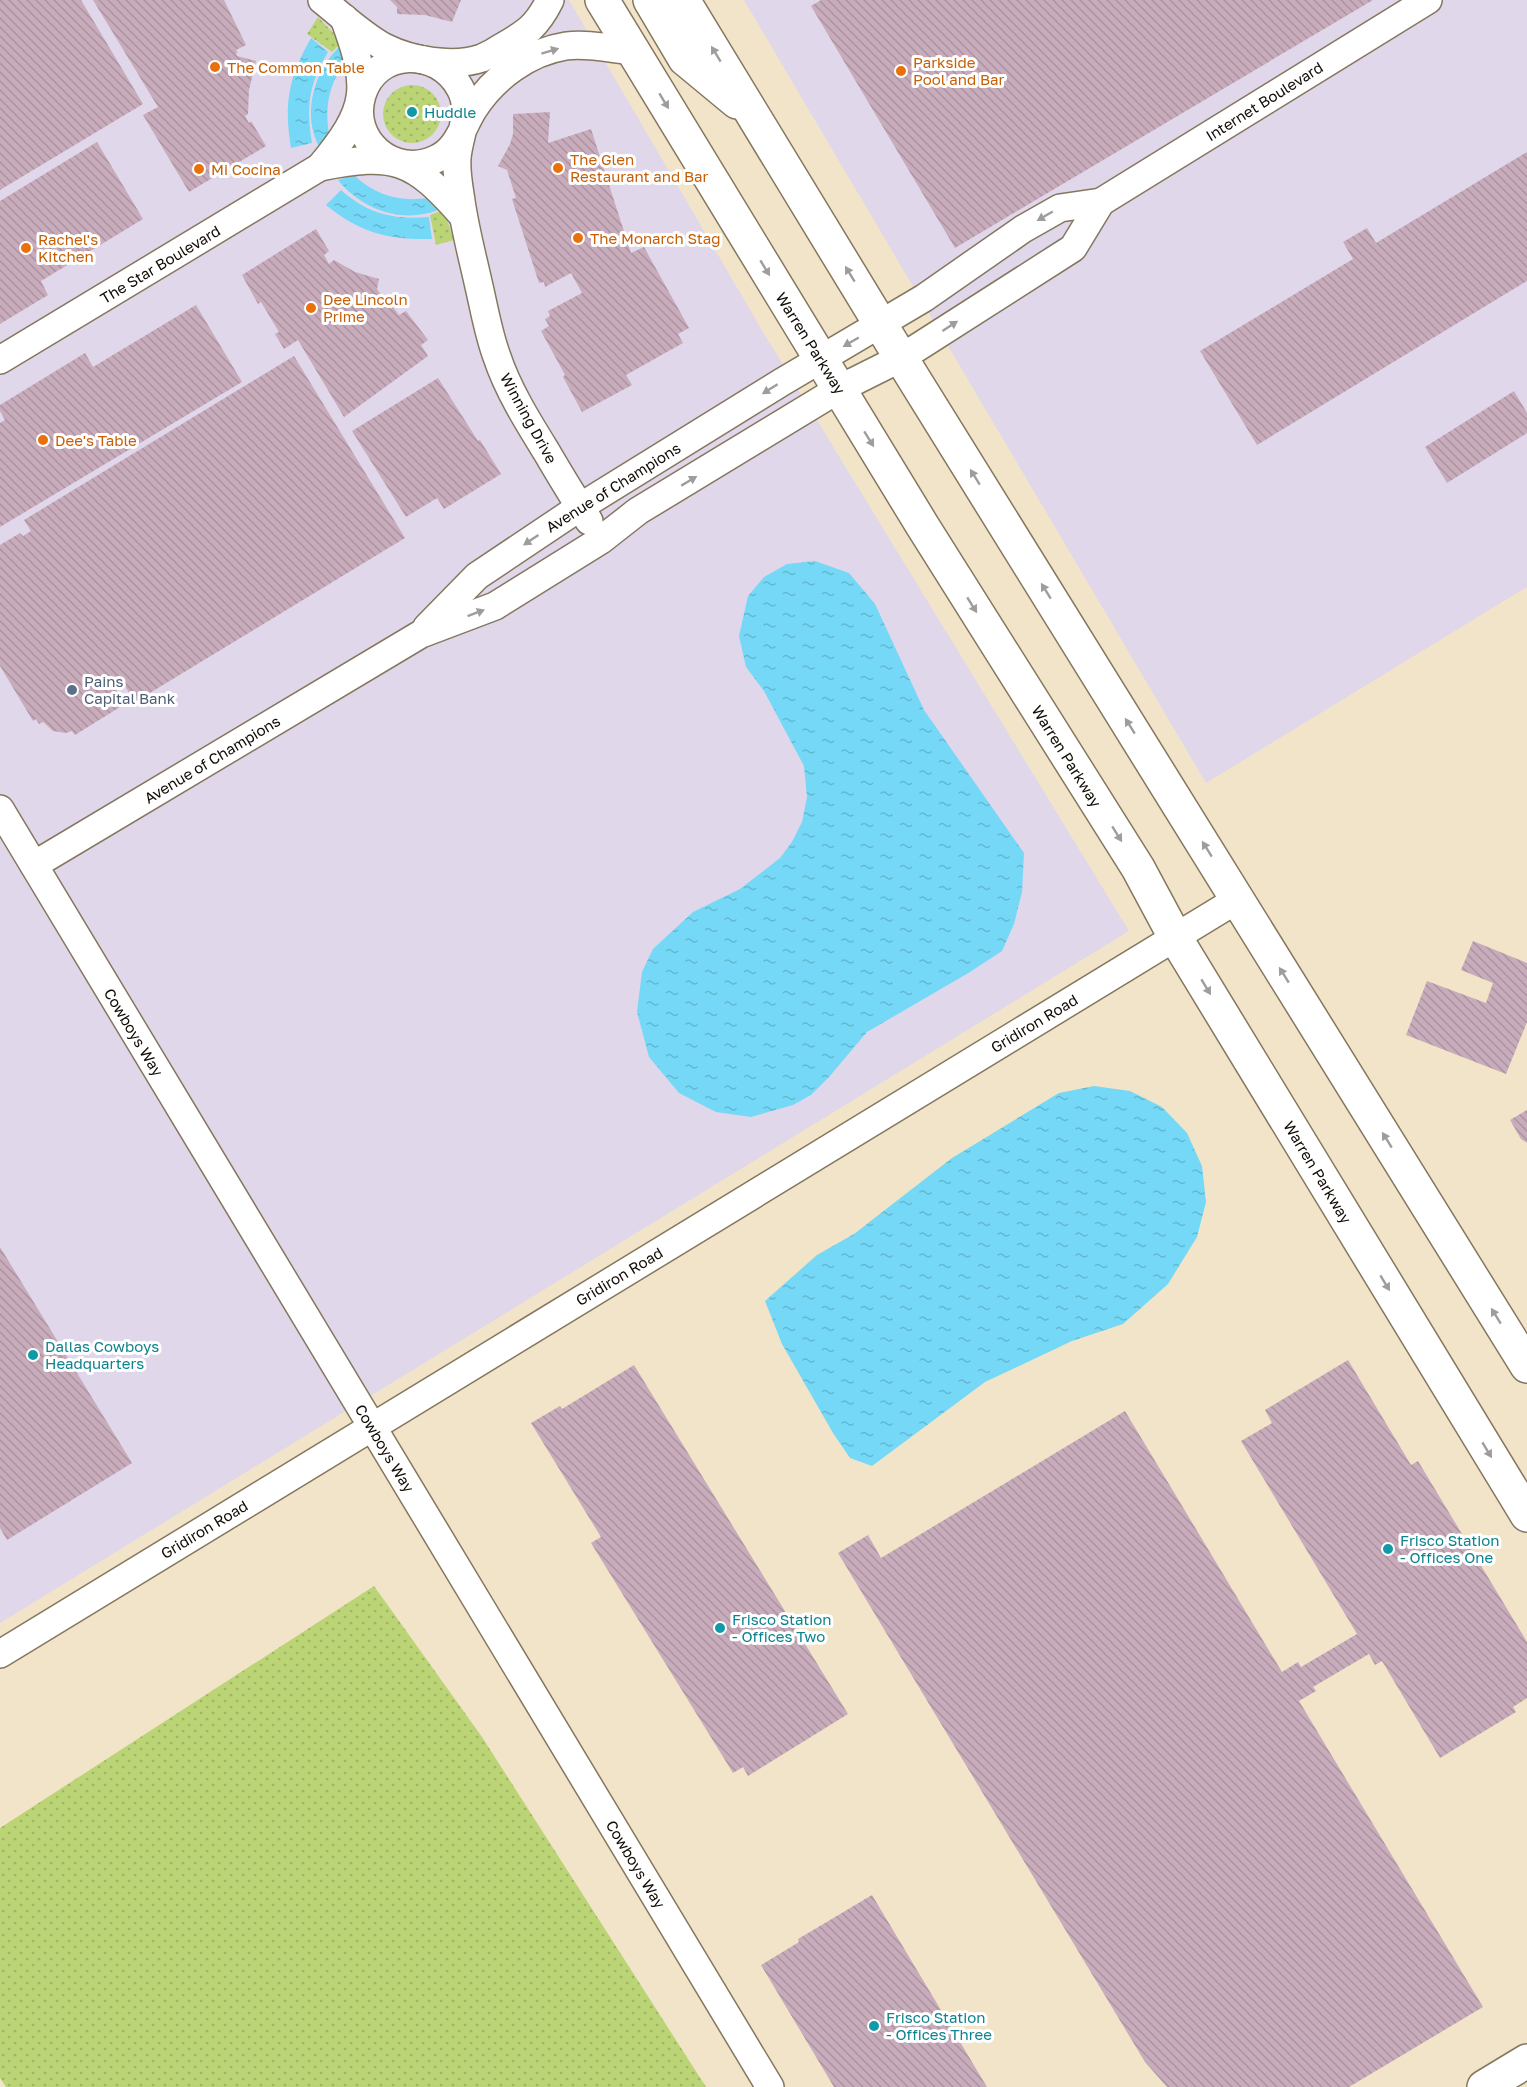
<svg xmlns="http://www.w3.org/2000/svg" width="1527" height="2087" viewBox="0 0 1527 2087" font-family="'Golos Text',sans-serif">
  <defs>
    <pattern id="grass-dots" width="8" height="8" patternUnits="userSpaceOnUse" patternTransform="scale(1.5)"><rect width="8" height="8" fill="#bbd475"/><path d="M2 2h.1M6 6h.1" fill="none" stroke="#a0b564" stroke-width="1.8" stroke-linecap="round"/></pattern>
    <pattern id="water-ripples" width="26" height="14" patternUnits="userSpaceOnUse" patternTransform="scale(1.5)"><rect width="26" height="14" fill="#74d8f6"/><path d="M2 4q2-2 4 0t4 0M15 11q2-2 4 0t4 0" fill="none" stroke="#63b8d1"/></pattern>
    <pattern id="building-back-hatch" width="6" height="6" patternUnits="userSpaceOnUse" patternTransform="scale(1.5)"><rect width="6" height="6" fill="#c8acbc"/><path d="M-1 5l2 2M0 0l6 6M5-1l2 2" fill="none" stroke="#ab93a0"/></pattern>
  </defs>
  <rect width="100%" height="100%" fill="#f2e4c8"/>
  <!-- commercial -->
  <g fill="#e0d7eb">
    <path d="M 0,0 L 569,0 L 763,332 L 1129,931 L 0,1623 Z"/>
    <path d="M 744,0 L 1527,0 L 1527,587 L 1206,783 Z"/>
  </g>
  <!-- grass -->
  <g fill="url(#grass-dots)">
    <path d="M 318,17 L 336,36 L 340,44 L 332,52 L 307,34 Z"/>
    <circle cx="412" cy="114" r="29"/>
    <path d="M 441,211 L 446,217 L 454,240 L 436,245 L 430,215 Z"/>
    <path d="M 374,1586 L 482,1737 L 706,2087 L 6,2087 L 0,2078 L 0,1828 Z"/>
  </g>
  <!-- water -->
  <g fill="url(#water-ripples)">
    <path d="M 311,38 L 328,52 C 309,84 306,105 312,143 L 291,148 C 284,102 288,79 311,38 Z"/>
    <path d="M 340,46 L 346,61 C 328,85 324,109 330,139 L 320,148 C 301,115 314,71 340,46 Z"/>
    <path d="M 354,175 C 376,196 400,202 429,198 L 438,210 C 403,224 362,210 338,180 Z"/>
    <path d="M 341,190 C 368,214 394,220 429,217 L 432,239 C 389,240 360,233 326,205 Z"/>
    <path d="M 815,561 L 849,573 L 875,604 L 924,710 L 1024,853 L 1022,892 L 1014,924 L 1002,951 L 970,972 L 867,1032 L 829,1077 L 811,1095 L 793,1105 L 751,1117 L 716,1112 L 679,1093 L 649,1057 L 637,1012 L 642,972 L 653,949 L 693,912 L 740,889 L 780,858 L 792,842 L 802,822 L 807,797 L 804,766 L 764,691 L 746,667 L 739,636 L 748,596 L 764,577 L 787,564 Z"/>
    <path d="M 1094,1086 L 1130,1091 L 1162,1107 L 1187,1133 L 1202,1166 L 1206,1202 L 1197,1237 L 1168,1284 L 1123,1324 L 1072,1341 L 985,1382 L 872,1466 L 850,1458 L 833,1433 L 782,1344 L 765,1301 L 817,1255 L 854,1234 L 952,1158 L 1059,1093 Z"/>
  </g>
  <!-- building -->
  <g fill="url(#building-back-hatch)">
    <path d="M 0,0 L 81,0 L 143,104 L 0,190 Z"/>
    <path d="M 93,0 L 224,0 L 246,45 L 236,50 L 238,53 L 236,53 L 237,56 L 256,61 L 249,90 L 248,114 L 245,116 L 249,123 L 251,121 L 266,146 L 189,192 L 143,115 L 158,107 Z"/>
    <path d="M 390,0 L 461,0 L 452,22 L 425,15 L 397,14 L 397,7 Z"/>
    <path d="M 821,0 L 1373,0 L 955,248 L 811,6 Z"/>
    <path d="M 550,112 L 548,143 L 591,129 L 631,253 L 644,247 L 689,328 L 678,334 L 683,343 L 626,375 L 632,385 L 582,412 L 563,377 L 565,375 L 541,331 L 549,326 L 545,319 L 550,316 L 548,311 L 582,293 L 571,273 L 545,287 L 544,282 L 539,283 L 512,199 L 516,198 L 507,170 L 498,166 L 510,144 L 513,134 L 513,114 Z"/>
    <path d="M 97,142 L 143,219 L 41,281 L 48,295 L 0,324 L 0,201 Z"/>
    <path d="M 1527,152 L 1527,281 L 1257,445 L 1200,351 L 1353,259 L 1343,242 L 1367,228 L 1376,243 Z"/>
    <path d="M 316,229 L 329,251 L 324,255 L 329,264 L 334,260 L 355,272 L 379,279 L 377,289 L 391,309 L 393,307 L 399,315 L 406,311 L 428,340 L 421,345 L 428,356 L 344,417 L 298,340 L 284,349 L 275,334 L 279,332 L 261,302 L 258,304 L 242,275 Z"/>
    <path d="M 196,305 L 242,382 L 0,527 L 0,423 L 5,420 L 0,411 L 0,405 L 85,353 L 93,367 Z"/>
    <path d="M 294,356 L 405,538 L 135,702 L 123,683 L 115,688 L 125,704 L 75,735 L 72,731 L 66,733 L 53,731 L 43,722 L 39,724 L 36,719 L 33,721 L 0,666 L 0,545 L 20,533 L 23,536 L 31,531 L 24,520 Z"/>
    <path d="M 438,378 L 478,441 L 480,440 L 501,474 L 444,509 L 437,498 L 406,517 L 352,431 Z"/>
    <path d="M 1514,391 L 1527,413 L 1527,433 L 1447,483 L 1425,447 Z"/>
    <path d="M 1473,941 L 1527,963 L 1527,1022 L 1506,1074 L 1406,1035 L 1427,981 L 1486,1003 L 1493,983 L 1461,970 Z"/>
    <path d="M 1527,1110 L 1527,1143 L 1521,1139 L 1510,1120 Z"/>
    <path d="M 0,1247 L 132,1463 L 7,1540 L 0,1528 Z"/>
    <path d="M 1348,1360 L 1411,1465 L 1418,1461 L 1527,1642 L 1527,1698 L 1513,1707 L 1516,1712 L 1440,1758 L 1382,1661 L 1375,1665 L 1369,1654 L 1313,1687 L 1316,1691 L 1299,1701 L 1483,2007 L 1349,2087 L 1167,2087 L 1145,2062 L 838,1553 L 868,1535 L 881,1558 L 1125,1411 L 1282,1672 L 1298,1662 L 1301,1667 L 1357,1634 L 1241,1441 L 1272,1423 L 1265,1410 Z"/>
    <path d="M 634,1365 L 848,1714 L 748,1776 L 743,1767 L 733,1773 L 591,1543 L 601,1537 L 531,1423 L 560,1406 L 562,1409 Z"/>
    <path d="M 872,1895 L 987,2087 L 834,2087 L 761,1965 L 799,1942 L 798,1939 Z"/>
  </g>
  <g fill="none" stroke-linecap="round" stroke-linejoin="round">
    <defs>
      <g id="minor">
        <path d="M 322,0 C 342,16 362,35 384,47 C 412,61 453,68 482,58 C 489,55 496,51 502,47 C 527,33 537,26 550,0"/>
        <path d="M 320,167 C 395,152 413,159 463,216"/>
        <path d="M 0,360 L 320,167 C 369,108 370,89 344,18"/>
        <path d="M 589,521 C 574,498 560,475 546,451 C 528,422 508,390 497,357 C 488,333 484,307 478,282 C 472,255 465,229 461,201 C 459,187 456,173 457,158 C 459,134 473,111 460,88 C 438,47 376,48 362,95 C 348,140 394,179 436,159 C 457,150 462,128 473,110 C 493,78 528,52 566,46 C 588,43 612,49 633,51"/>
        <path d="M 427,627 L 477,576 L 580,507 L 782,382 L 924,298 L 1023,229 L 1060,208 L 1101,202 L 1428,0"/>
        <path d="M 0,809 L 770,2087"/>
        <path d="M 34,865 L 421,634 L 495,606 L 601,540 L 638,511 L 839,389 L 901,358 L 1073,248 L 1101,202"/>
        <path d="M 0,1654 L 1238,899"/>
      </g>
      <path id="tertiary" d="M 1484,2087 L 1527,2061"/>
      <g id="secondary">
        <path d="M 602,0 L 922,525 L 1138,868 L 1175,937 L 1527,1515"/>
        <path d="M 650,0 L 685,59 L 737,102"/>
        <path d="M 683,0 L 901,358 L 1527,1366"/>
      </g>
    </defs>
    <!-- minor casing -->
    <use href="#minor" stroke="#84775e" stroke-width="30"/>
    <!-- tertiary casing -->
    <use href="#tertiary" stroke="#84775e" stroke-width="36"/>
    <!-- secondary casing -->
    <use href="#secondary" stroke="#84775e" stroke-width="36"/>
    <!-- minor -->
    <use href="#minor" stroke="#fff" stroke-width="27"/>
    <!-- tertiary -->
    <use href="#tertiary" stroke="#fff" stroke-width="33"/>
    <!-- secondary -->
    <use href="#secondary" stroke="#fff" stroke-width="33"/>
  </g>
  <!-- one-way arrows -->
  <defs><path id="oneway-solid" d="M-6-.8H1V-3.2L6.5 0L1 3.2V.8H-6Z" transform="scale(1.5)"/></defs>
  <g fill="#9f9d9b">
    <use href="#oneway-solid" transform="translate(550 51) rotate(-17)"/>
    <use href="#oneway-solid" transform="translate(716 54) rotate(-121)"/>
    <use href="#oneway-solid" transform="translate(664 101) rotate(59)"/>
    <use href="#oneway-solid" transform="translate(1045 216) rotate(150)"/>
    <use href="#oneway-solid" transform="translate(765 268) rotate(59)"/>
    <use href="#oneway-solid" transform="translate(850 274) rotate(-121)"/>
    <use href="#oneway-solid" transform="translate(950 326) rotate(-33)"/>
    <use href="#oneway-solid" transform="translate(851 342) rotate(150)"/>
    <use href="#oneway-solid" transform="translate(770 389) rotate(148)"/>
    <use href="#oneway-solid" transform="translate(869 439) rotate(58)"/>
    <use href="#oneway-solid" transform="translate(975 477) rotate(-122)"/>
    <use href="#oneway-solid" transform="translate(689 481) rotate(-31)"/>
    <use href="#oneway-solid" transform="translate(531 540) rotate(146)"/>
    <use href="#oneway-solid" transform="translate(1046 591) rotate(-122)"/>
    <use href="#oneway-solid" transform="translate(972 605) rotate(58)"/>
    <use href="#oneway-solid" transform="translate(476 613) rotate(-21)"/>
    <use href="#oneway-solid" transform="translate(1130 726) rotate(-122)"/>
    <use href="#oneway-solid" transform="translate(1117 834) rotate(58)"/>
    <use href="#oneway-solid" transform="translate(1207 849) rotate(-122)"/>
    <use href="#oneway-solid" transform="translate(1284 975) rotate(-122)"/>
    <use href="#oneway-solid" transform="translate(1206 987) rotate(59)"/>
    <use href="#oneway-solid" transform="translate(1387 1140) rotate(-122)"/>
    <use href="#oneway-solid" transform="translate(1385 1283) rotate(59)"/>
    <use href="#oneway-solid" transform="translate(1496 1316) rotate(-122)"/>
    <use href="#oneway-solid" transform="translate(1487 1450) rotate(59)"/>
  </g>
  <!-- markers -->
  <g fill="#e8710a" stroke="#fff" stroke-width="2">
    <circle cx="215" cy="67" r="6"/>
    <circle cx="901" cy="71" r="6"/>
    <circle cx="558" cy="168" r="6"/>
    <circle cx="199" cy="169" r="6"/>
    <circle cx="578" cy="238" r="6"/>
    <circle cx="26" cy="248" r="6"/>
    <circle cx="311" cy="308" r="6"/>
    <circle cx="43" cy="440" r="6"/>
  </g>
  <g fill="#0f9aa8" stroke="#fff" stroke-width="2">
    <circle cx="412" cy="112" r="6"/>
    <circle cx="33" cy="1355" r="6"/>
    <circle cx="1388" cy="1549" r="6"/>
    <circle cx="720" cy="1628" r="6"/>
    <circle cx="874" cy="2026" r="6"/>
  </g>
  <circle fill="#5c6f8a" stroke="#fff" stroke-width="2" cx="72" cy="690" r="6"/>
  <g text-anchor="middle" dominant-baseline="central" stroke-width="6" stroke-linejoin="round" paint-order="stroke">
    <!-- food labels -->
    <g font-size="15" fill="#c56008" stroke="#fff" text-anchor="start">
      <text x="913" y="62">Parkside<tspan x="913" dy="17">Pool and Bar</tspan></text>
      <text x="227" y="67">The Common Table</text>
      <text x="570" y="159">The Glen<tspan x="570" dy="17">Restaurant and Bar</tspan></text>
      <text x="211" y="169">Mi Cocina</text>
      <text x="590" y="238">The Monarch Stag</text>
      <text x="38" y="239">Rachel's<tspan x="38" dy="17">Kitchen</tspan></text>
      <text x="323" y="299">Dee Lincoln<tspan x="323" dy="17">Prime</tspan></text>
      <text x="55" y="440">Dee's Table</text>
    </g>
    <!-- street labels -->
    <g font-size="15" fill="#100b04" stroke="#fff">
      <text transform="translate(1264 101) rotate(-32)">Internet Boulevard</text>
      <text transform="translate(160 264) rotate(-31)">The Star Boulevard</text>
      <text transform="translate(811 343) rotate(58)">Warren Parkway</text>
      <text transform="translate(529 418) rotate(61)">Winning Drive</text>
      <text transform="translate(613 487) rotate(-32)">Avenue of Champions</text>
      <text transform="translate(1067 756) rotate(58)">Warren Parkway</text>
      <text transform="translate(212 759) rotate(-31)">Avenue of Champions</text>
      <text transform="translate(1034 1023) rotate(-31)">Gridiron Road</text>
      <text transform="translate(134 1032) rotate(59)">Cowboys Way</text>
      <text transform="translate(1318 1172) rotate(59)">Warren Parkway</text>
      <text transform="translate(619 1276) rotate(-31)">Gridiron Road</text>
      <text transform="translate(385 1448) rotate(59)">Cowboys Way</text>
      <text transform="translate(204 1529) rotate(-31)">Gridiron Road</text>
      <text transform="translate(636 1864) rotate(59)">Cowboys Way</text>
    </g>
    <!-- culture labels -->
    <g font-size="15" fill="#0d838f" stroke="#fff" text-anchor="start">
      <text x="424" y="112">Huddle</text>
      <text x="45" y="1346">Dallas Cowboys<tspan x="45" dy="17">Headquarters</tspan></text>
      <text x="1400" y="1540">Frisco Station<tspan x="1400" dy="17">- Offices One</tspan></text>
      <text x="732" y="1619">Frisco Station<tspan x="732" dy="17">- Offices Two</tspan></text>
      <text x="886" y="2017">Frisco Station<tspan x="886" dy="17">- Offices Three</tspan></text>
    </g>
    <!-- service labels -->
    <g font-size="15" fill="#4e5e75" stroke="#fff" text-anchor="start">
      <text x="84" y="681">Pains<tspan x="84" dy="17">Capital Bank</tspan></text>
    </g>
  </g>
</svg>
